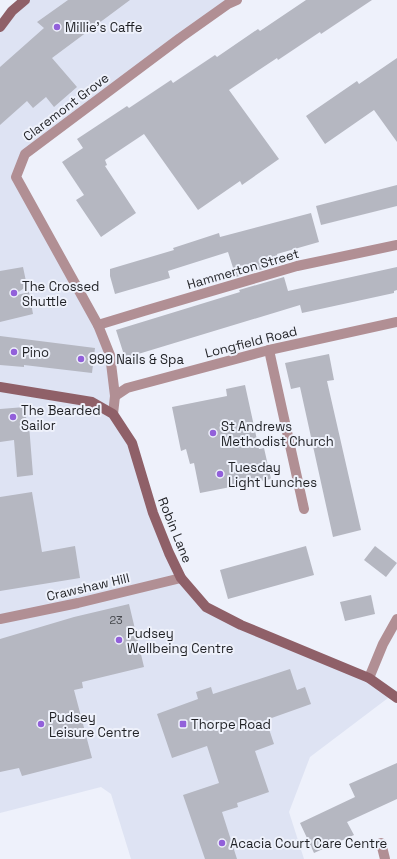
<svg xmlns="http://www.w3.org/2000/svg" width="397" height="859" viewBox="0 0 397 859" font-family="'Space Grotesk',sans-serif">
  <rect width="100%" height="100%" fill="#eef1fb"/>
  <!-- built -->
  <path fill="#dee3f3" d="M 25,0 L 237,0 L 25,154 L 16,177 L 110,355 L 113,414 L 132,443 L 169,553 L 206,607 L 369,678 L 392,695 L 310,757 L 289,812 L 304,859 L 131,859 L 111,794 L 101,787 L 0,813 L 0,27 Z"/>
  <!-- building -->
  <g fill="#b5b7c1">
    <path d="M 68,0 L 130,0 L 52,58 L 77,87 L 54,107 L 46,97 L 33,108 L 27,101 L 0,125 L 0,67 L 44,28 L 37,22 Z"/>
    <path d="M 306,0 L 372,0 L 321,34 L 320,32 L 278,60 L 277,58 L 229,90 L 279,159 L 242,185 L 240,181 L 198,210 L 144,134 L 105,160 L 107,165 L 105,166 L 136,213 L 101,237 L 76,200 L 84,195 L 62,162 L 83,148 L 77,139 L 127,106 L 129,108 L 171,80 L 173,83 L 215,55 L 217,57 L 258,29 L 260,31 Z"/>
    <path d="M 397,58 L 397,142 L 374,110 L 325,144 L 306,116 L 357,81 L 359,84 Z"/>
    <path d="M 397,185 L 397,206 L 321,225 L 316,206 Z"/>
    <path d="M 311,213 L 319,242 L 277,254 L 280,264 L 236,277 L 228,252 L 168,271 L 170,278 L 115,294 L 110,276 L 110,269 L 174,250 L 173,248 L 219,233 L 220,237 Z"/>
    <path d="M 23,267 L 27,286 L 13,296 L 29,292 L 33,314 L 0,322 L 0,271 Z"/>
    <path d="M 397,267 L 397,290 L 394,291 L 394,293 L 302,313 L 300,305 L 125,358 L 116,330 L 240,292 L 239,290 L 284,277 L 288,291 Z"/>
    <path d="M 0,336 L 95,348 L 92,373 L 24,365 L 24,367 L 0,365 Z"/>
    <path d="M 329,354 L 334,380 L 327,381 L 361,530 L 333,537 L 300,387 L 291,389 L 285,363 Z"/>
    <path d="M 245,385 L 259,449 L 264,448 L 271,479 L 200,493 L 194,463 L 190,464 L 186,449 L 181,451 L 172,407 L 227,396 L 226,389 Z"/>
    <path d="M 25,407 L 27,425 L 29,425 L 33,475 L 17,477 L 14,440 L 0,442 L 0,409 Z"/>
    <path d="M 32,492 L 42,552 L 75,546 L 80,578 L 0,591 L 0,497 Z"/>
    <path d="M 306,546 L 314,575 L 228,599 L 220,570 Z"/>
    <path d="M 375,546 L 397,563 L 386,577 L 364,560 Z"/>
    <path d="M 371,595 L 375,614 L 345,621 L 340,602 Z"/>
    <path d="M 129,604 L 144,667 L 82,682 L 83,688 L 74,690 L 92,758 L 22,776 L 19,768 L 0,772 L 0,639 L 74,617 Z"/>
    <path d="M 290,669 L 297,690 L 305,687 L 311,704 L 266,720 L 274,744 L 255,751 L 269,792 L 237,803 L 238,807 L 222,812 L 237,859 L 205,859 L 183,795 L 219,783 L 207,746 L 172,758 L 157,714 L 198,699 L 196,692 L 211,687 L 213,694 Z"/>
    <path d="M 397,763 L 397,799 L 347,822 L 354,835 L 314,853 L 300,823 L 355,797 L 349,784 Z"/>
  </g>
  <g fill="none" stroke-linecap="round" stroke-linejoin="round">
    <!-- street -->
    <g stroke="#b18f94" stroke-width="10">
      <path d="M 98,325 L 144,311 L 297,266 L 397,245"/>
      <path d="M 269,350 L 304,509"/>
      <path d="M 115,396 L 127,388 L 269,350 L 397,322"/>
      <path d="M 113,414 L 115,396 L 110,355 L 98,325 L 16,177 L 25,154 L 180,38 L 228,4 L 237,0"/>
      <path d="M 0,619 L 78,603 L 181,578"/>
      <path d="M 369,678 L 383,644 L 397,619"/>
      <path d="M 381,843 L 385,859"/>
    </g>
    <!-- secondary -->
    <g stroke="#8f6068" stroke-width="10">
      <path d="M 0,27 L 12,11 L 25,0"/>
      <path d="M 0,387 L 92,402 L 113,414 L 132,443 L 153,513 L 169,553 L 181,578 L 206,607 L 241,625 L 369,678 L 397,698"/>
    </g>
  </g>
  <!-- markers -->
  <g fill="#9260da" stroke="#eef1fb" stroke-width="1.5">
    <circle cx="57" cy="27" r="4"/>
    <circle cx="14" cy="293" r="4"/>
    <circle cx="14" cy="352" r="4"/>
    <circle cx="81" cy="359" r="4"/>
    <circle cx="13" cy="417" r="4"/>
    <circle cx="213" cy="433" r="4"/>
    <circle cx="220" cy="474" r="4"/>
    <circle cx="119" cy="640" r="4"/>
    <circle cx="41" cy="724" r="4"/>
    <rect x="179" y="720" width="8" height="8" rx="2"/>
    <circle cx="222" cy="843" r="4"/>
  </g>
  <g text-anchor="middle" dominant-baseline="central" stroke-width="4" stroke-linejoin="round" paint-order="stroke">
    <!-- number labels -->
    <g font-size="11" fill="#44464b">
      <text x="116" y="620">23</text>
    </g>
    <!-- poi labels -->
    <g font-size="13" fill="#1f2024" stroke="#eef1fb" text-anchor="start">
      <text x="65" y="27">Millie's Caffe</text>
      <text x="22" y="286">The Crossed<tspan x="22" dy="15">Shuttle</tspan></text>
      <text x="22" y="352">Pino</text>
      <text x="89" y="359">999 Nails &amp; Spa</text>
      <text x="21" y="410">The Bearded<tspan x="21" dy="15">Sailor</tspan></text>
      <text x="221" y="426">St Andrews<tspan x="221" dy="15">Methodist Church</tspan></text>
      <text x="228" y="467">Tuesday<tspan x="228" dy="15">Light Lunches</tspan></text>
      <text x="127" y="633">Pudsey<tspan x="127" dy="15">Wellbeing Centre</tspan></text>
      <text x="49" y="717">Pudsey<tspan x="49" dy="15">Leisure Centre</tspan></text>
      <text x="191" y="724">Thorpe Road</text>
      <text x="230" y="843">Acacia Court Care Centre</text>
    </g>
    <!-- street labels -->
    <g font-size="13" fill="#1f2024" stroke="#eef1fb">
      <text transform="translate(66 107) rotate(-37)">Claremont Grove</text>
      <text transform="translate(243 269) rotate(-16)">Hammerton Street</text>
      <text transform="translate(251 342) rotate(-14)">Longfield Road</text>
      <text transform="translate(175 530) rotate(68)">Robin Lane</text>
      <text transform="translate(88 587) rotate(-13)">Crawshaw Hill</text>
    </g>
  </g>
</svg>
